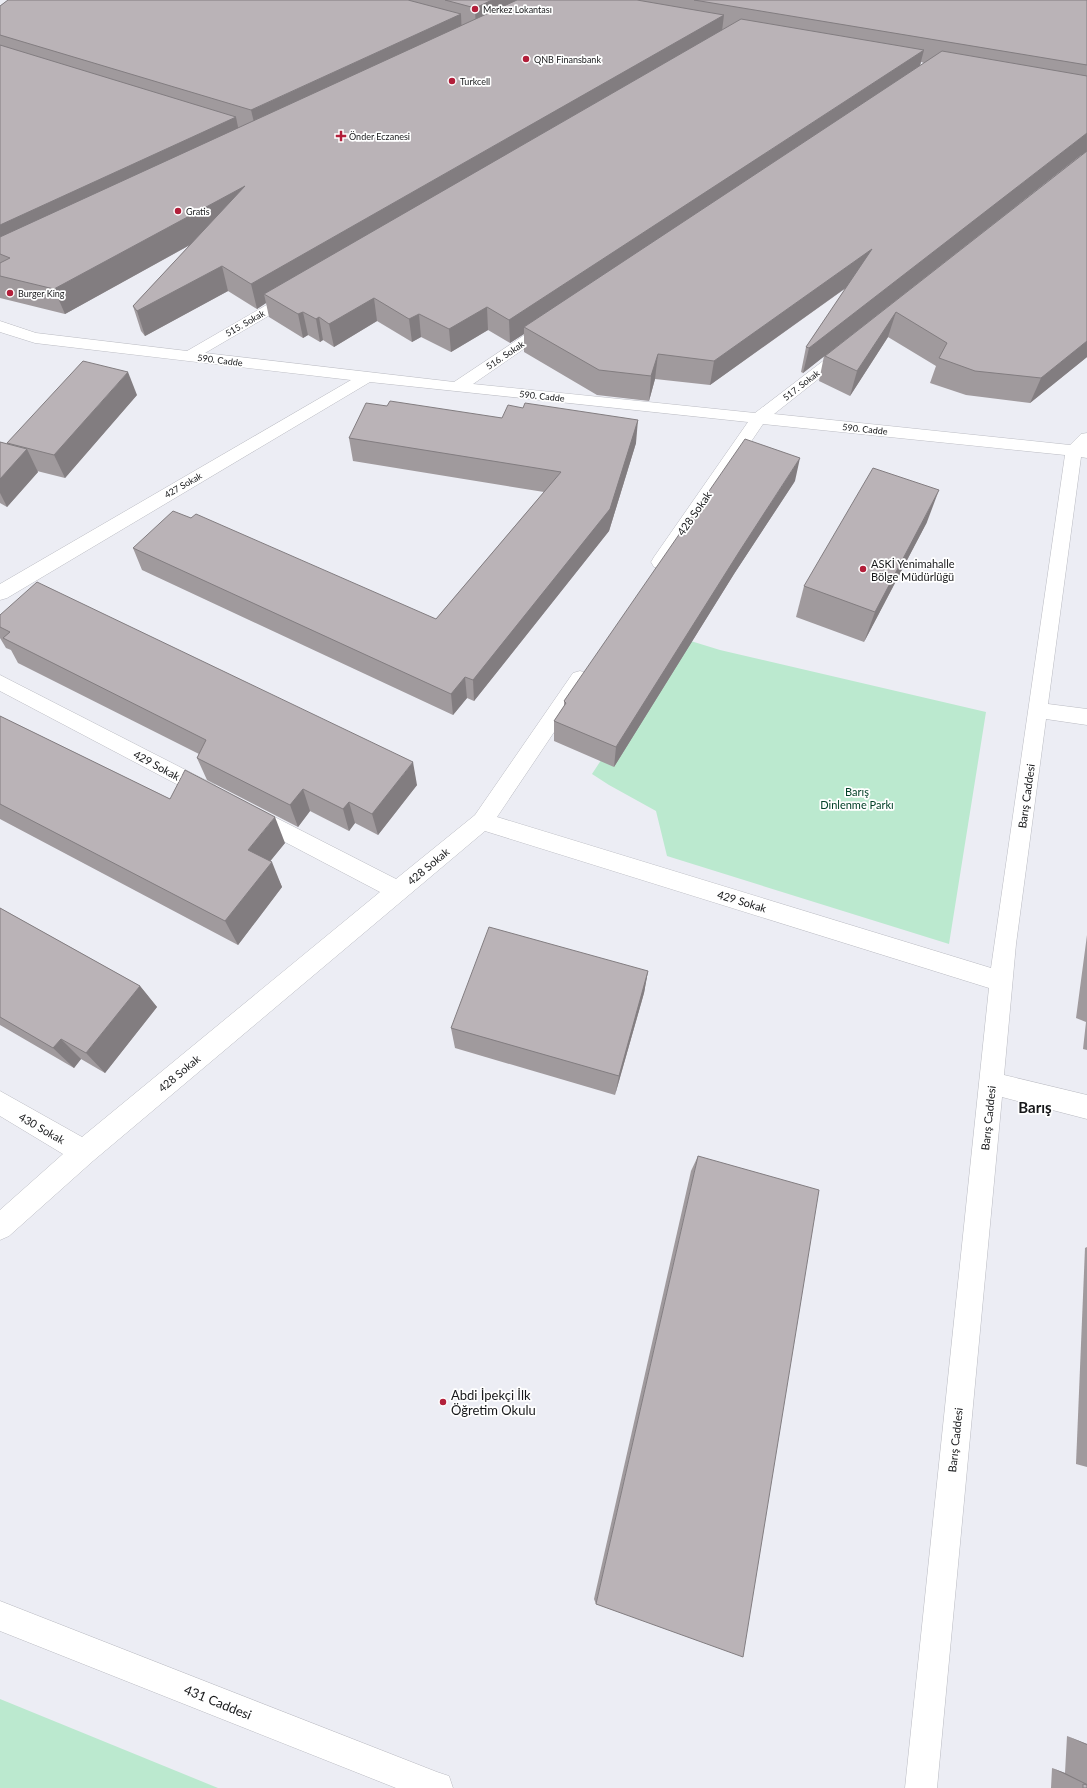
<svg xmlns="http://www.w3.org/2000/svg" width="1087" height="1788" viewBox="0 0 1087 1788" font-family="Lato,sans-serif">
  <rect width="100%" height="100%" fill="#ecedf4"/>
  <!-- green -->
  <g fill="#bbe9cf">
    <path d="M 681,638 L 720,650 L 986,712 L 949,944 L 667,856 L 656,811 L 609,785 L 592,774 Z"/>
    <path d="M 0,1699 L 218,1788 L 0,1788 Z"/>
  </g>
  <g fill="none" stroke-linecap="round" stroke-linejoin="round">
    <defs>
      <g id="minor">
        <path d="M 294,291 L 299,292 L 301,295 L 299,298 L 205,353 L 454,382 L 544,322 L 554,322 L 557,325 L 554,328 L 473,384 L 755,413 L 840,348 L 850,348 L 853,351 L 850,354 L 774,414 L 1070,445 L 1081,434 L 1087,433 L 1087,458 L 1081,457 L 1048,704 L 1087,709 L 1087,725 L 1046,719 L 1016,944 L 1004,1075 L 1087,1095 L 1087,1119 L 1002,1097 L 937,1788 L 905,1788 L 989,988 L 485,831 L 93,1161 L 9,1236 L 0,1240 L 0,1210 L 63,1154 L 0,1116 L 0,1091 L 82,1137 L 380,892 L 245,821 L 241,815 L 245,809 L 252,806 L 259,809 L 396,879 L 475,815 L 573,673 L 580,671 L 587,673 L 590,678 L 587,683 L 497,817 L 991,968 L 1065,455 L 763,424 L 666,567 L 660,568 L 654,567 L 651,562 L 654,557 L 748,422 L 370,382 L 7,598 L 0,600 L 0,584 L 351,380 L 35,343 L 0,332 L 0,321 L 36,333 L 187,351 L 289,292 Z"/>
        <path d="M 0,675 L 215,785 L 218,791 L 215,797 L 208,799 L 201,797 L 0,691 Z"/>
        <path d="M 0,1601 L 437,1772 L 449,1776 L 453,1788 L 396,1788 L 0,1631 Z"/>
      </g>
    </defs>
    <!-- minor casing -->
    <use href="#minor" stroke="#babbc2" stroke-width="1"/>
    <!-- minor -->
    <use href="#minor" fill="#fff" fill-rule="evenodd"/>
  </g>
  <!-- wall -->
  <g fill="#a09a9d" fill-rule="evenodd">
    <path d="M 8,0 L 1087,0 L 1087,357 L 1030,403 L 966,395 L 930,383 L 936,366 L 888,337 L 850,396 L 819,381 L 824,356 L 803,373 L 801,372 L 806,347 L 846,288 L 710,385 L 655,379 L 649,401 L 597,395 L 524,352 L 524,334 L 510,343 L 488,330 L 451,352 L 421,337 L 412,342 L 377,321 L 334,347 L 323,340 L 320,342 L 308,335 L 303,338 L 269,317 L 266,303 L 257,309 L 228,291 L 145,336 L 141,331 L 133,306 L 190,245 L 65,314 L 0,298 L 0,6 ZM 921,62 L 924,63 L 920,66 ZM 1082,154 L 945,262 L 1081,155 Z"/>
    <path d="M 137,395 L 65,478 L 37,471 L 38,472 L 7,507 L 0,503 L 0,442 L 7,444 L 7,443 Z"/>
    <path d="M 387,406 L 502,418 L 523,408 L 636,443 L 609,531 L 474,701 L 467,698 L 453,715 L 142,570 L 133,548 L 436,619 L 544,492 L 353,461 L 349,438 Z"/>
    <path d="M 795,481 L 734,574 L 614,767 L 554,741 L 554,721 L 564,707 L 564,701 Z"/>
    <path d="M 927,522 L 864,642 L 796,617 L 804,586 Z"/>
    <path d="M 0,615 L 417,785 L 378,835 L 355,823 L 349,831 L 310,811 L 298,827 L 207,780 L 197,758 L 199,754 L 18,663 L 11,650 L 6,648 L 0,638 Z"/>
    <path d="M 0,716 L 170,799 L 285,843 L 270,861 L 282,887 L 238,945 L 0,819 Z"/>
    <path d="M 0,908 L 140,986 L 157,1007 L 105,1073 L 81,1059 L 74,1068 L 0,1025 Z"/>
    <path d="M 1087,935 L 1087,1050 L 1083,1049 L 1086,1022 L 1076,1018 Z"/>
    <path d="M 648,971 L 644,993 L 615,1095 L 455,1048 L 451,1028 Z"/>
    <path d="M 698,1156 L 596,1604 L 594,1599 L 691,1171 Z"/>
    <path d="M 1087,1247 L 1087,1467 L 1076,1464 L 1085,1248 Z"/>
    <path d="M 1067,1736 L 1087,1744 L 1087,1788 L 1051,1788 L 1052,1768 L 1065,1773 Z"/>
  </g>
  <!-- shaded-wall -->
  <g fill="#827d80">
    <path d="M 492,0 L 543,0 L 476,32 L 475,8 Z"/>
    <path d="M 461,14 L 462,38 L 257,135 L 251,110 Z"/>
    <path d="M 724,15 L 721,39 L 264,294 L 266,303 L 257,309 L 251,284 Z"/>
    <path d="M 924,50 L 918,73 L 524,327 L 524,334 L 510,343 L 509,320 Z"/>
    <path d="M 236,117 L 241,142 L 0,254 L 0,225 Z"/>
    <path d="M 1087,133 L 1087,154 L 1081,155 L 803,373 L 809,348 Z"/>
    <path d="M 245,186 L 251,211 L 65,314 L 54,289 Z"/>
    <path d="M 872,249 L 865,274 L 710,385 L 714,361 Z"/>
    <path d="M 222,266 L 228,291 L 145,336 L 137,311 Z"/>
    <path d="M 374,298 L 377,321 L 334,347 L 329,324 Z"/>
    <path d="M 487,307 L 488,330 L 451,352 L 449,329 Z"/>
    <path d="M 303,312 L 308,335 L 303,338 L 298,314 Z"/>
    <path d="M 896,312 L 888,337 L 850,396 L 857,371 Z"/>
    <path d="M 419,314 L 421,337 L 412,342 L 409,319 Z"/>
    <path d="M 319,317 L 323,340 L 320,342 L 316,319 Z"/>
    <path d="M 1087,341 L 1087,357 L 1030,403 L 1041,378 Z"/>
    <path d="M 658,354 L 655,379 L 649,401 L 651,376 Z"/>
    <path d="M 128,372 L 137,395 L 65,478 L 54,455 Z"/>
    <path d="M 638,420 L 636,443 L 609,531 L 474,701 L 473,680 Z"/>
    <path d="M 27,449 L 38,472 L 7,507 L 0,493 L 0,479 Z"/>
    <path d="M 800,458 L 795,481 L 734,574 L 614,767 L 616,747 L 739,552 Z"/>
    <path d="M 939,490 L 927,522 L 864,642 L 875,612 Z"/>
    <path d="M 465,677 L 467,698 L 453,715 L 451,694 Z"/>
    <path d="M 413,762 L 417,785 L 378,835 L 372,814 Z"/>
    <path d="M 303,789 L 310,811 L 298,827 L 290,805 Z"/>
    <path d="M 349,802 L 355,823 L 349,831 L 343,809 Z"/>
    <path d="M 275,817 L 285,843 L 259,875 L 248,850 Z"/>
    <path d="M 272,862 L 282,887 L 238,945 L 225,921 Z"/>
    <path d="M 648,971 L 644,993 L 615,1095 L 619,1076 Z"/>
    <path d="M 140,986 L 157,1007 L 105,1073 L 86,1053 Z"/>
    <path d="M 61,1039 L 81,1059 L 74,1068 L 53,1048 Z"/>
    <path d="M 1067,1736 L 1087,1744 L 1087,1745 Z"/>
    <path d="M 1052,1768 L 1065,1773 L 1087,1784 L 1087,1785 Z"/>
  </g>
  <!-- building -->
  <g fill="#bab3b7" stroke="#827d80">
    <path d="M 8,0 L 408,0 L 461,14 L 251,110 L 0,35 L 0,6 Z"/>
    <path d="M 445,0 L 492,0 L 475,8 Z"/>
    <path d="M 517,0 L 637,0 L 724,15 L 251,284 L 222,266 L 137,311 L 133,306 L 245,186 L 54,289 L 0,276 L 0,263 L 10,258 L 0,254 L 0,237 Z"/>
    <path d="M 694,0 L 1087,0 L 1087,65 Z"/>
    <path d="M 741,19 L 924,50 L 509,320 L 487,307 L 449,329 L 419,314 L 409,319 L 374,298 L 329,324 L 319,317 L 316,319 L 303,312 L 298,314 L 264,294 Z"/>
    <path d="M 0,45 L 236,117 L 0,225 Z"/>
    <path d="M 942,51 L 1087,76 L 1087,133 L 809,348 L 806,347 L 872,249 L 714,361 L 658,354 L 651,376 L 599,370 L 524,327 Z"/>
    <path d="M 1087,151 L 1087,341 L 1041,378 L 975,371 L 939,358 L 947,343 L 896,312 L 857,371 L 825,356 Z"/>
    <path d="M 83,361 L 128,372 L 54,455 L 7,443 Z"/>
    <path d="M 390,401 L 502,418 L 508,405 L 523,408 L 525,403 L 638,420 L 610,509 L 473,680 L 465,677 L 451,694 L 133,548 L 173,511 L 191,518 L 196,514 L 436,619 L 561,472 L 349,438 L 366,403 L 387,406 Z"/>
    <path d="M 745,439 L 800,458 L 739,552 L 616,747 L 554,721 L 566,703 L 564,701 Z"/>
    <path d="M 0,442 L 27,449 L 0,479 Z"/>
    <path d="M 873,468 L 939,490 L 875,612 L 804,586 Z"/>
    <path d="M 37,582 L 413,762 L 372,814 L 349,802 L 343,809 L 303,789 L 290,805 L 197,758 L 206,740 L 3,638 L 10,632 L 0,627 L 0,615 Z"/>
    <path d="M 0,716 L 170,799 L 185,770 L 275,817 L 248,850 L 272,862 L 225,921 L 0,804 Z"/>
    <path d="M 0,908 L 140,986 L 86,1053 L 61,1039 L 53,1048 L 0,1017 Z"/>
    <path d="M 489,927 L 648,971 L 619,1076 L 451,1028 Z"/>
    <path d="M 698,1156 L 819,1190 L 743,1657 L 596,1604 Z"/>
    <path d="M 1083,1784 L 1087,1785 L 1087,1788 L 1083,1788 Z"/>
  </g>
  <!-- markers -->
  <g fill="#b21f3a" stroke="#fff" stroke-width="1.5">
    <circle cx="475" cy="9" r="4"/>
    <circle cx="526" cy="59" r="4"/>
    <circle cx="452" cy="81" r="4"/>
    <path d="M339 130h4v4h4v4h-4v4h-4v-4h-4v-4h4z"/>
    <circle cx="178" cy="211" r="4"/>
    <circle cx="10" cy="293" r="4"/>
    <circle cx="863" cy="569" r="4"/>
    <circle cx="443" cy="1402" r="4"/>
  </g>
  <g text-anchor="middle" dominant-baseline="central" stroke-width="3.5" stroke-linejoin="round" paint-order="stroke">
    <!-- far-poi labels -->
    <g font-size="9" fill="#161719" stroke="#fff" text-anchor="start">
      <text x="483" y="9">Merkez Lokantası</text>
      <text x="534" y="59">QNB Finansbank</text>
      <text x="460" y="81">Turkcell</text>
      <text x="349" y="136">Önder Eczanesi</text>
      <text x="186" y="211">Gratis</text>
      <text x="18" y="293">Burger King</text>
    </g>
    <!-- far-street labels -->
    <g font-size="9" fill="#161719" stroke="#fff">
      <text transform="translate(245 323) rotate(-30)">515. Sokak</text>
      <text transform="translate(505 355) rotate(-34)">516. Sokak</text>
      <text transform="translate(220 360) rotate(7)">590. Cadde</text>
      <text transform="translate(801 385) rotate(-38)">517. Sokak</text>
      <text transform="translate(542 396) rotate(6)">590. Cadde</text>
      <text transform="translate(865 429) rotate(6)">590. Cadde</text>
      <text transform="translate(183 485) rotate(-30)">427 Sokak</text>
    </g>
    <!-- street labels -->
    <g font-size="11" fill="#161719" stroke="#fff">
      <text transform="translate(694 513) rotate(-55)">428 Sokak</text>
      <text transform="translate(157 765) rotate(28)">429 Sokak</text>
      <text transform="translate(1026 796) rotate(-82)">Barış Caddesi</text>
      <text transform="translate(428 866) rotate(-40)">428 Sokak</text>
      <text transform="translate(742 901) rotate(17)">429 Sokak</text>
      <text transform="translate(179 1073) rotate(-40)">428 Sokak</text>
      <text transform="translate(988 1118) rotate(-84)">Barış Caddesi</text>
      <text transform="translate(42 1128) rotate(30)">430 Sokak</text>
      <text transform="translate(955 1440) rotate(-84)">Barış Caddesi</text>
    </g>
    <!-- poi labels -->
    <g font-size="11" fill="#161719" stroke="#fff" text-anchor="start">
      <text x="871" y="563">ASKİ Yenimahalle<tspan x="871" dy="13">Bölge Müdürlüğü</tspan></text>
    </g>
    <!-- park labels -->
    <g font-size="11" fill="#034028" stroke="#fff">
      <text x="857" y="791">Barış<tspan x="857" dy="13">Dinlenme Parkı</tspan></text>
    </g>
    <!-- near-poi labels -->
    <g font-size="13" fill="#161719" stroke="#fff" text-anchor="start">
      <text x="451" y="1395">Abdi İpekçi İlk<tspan x="451" dy="15">Öğretim Okulu</tspan></text>
    </g>
    <!-- near-street labels -->
    <g font-size="13" fill="#161719" stroke="#fff">
      <text transform="translate(218 1702) rotate(22)">431 Caddesi</text>
    </g>
    <!-- district labels -->
    <g font-size="15" font-weight="bold" fill="#161719" stroke="#fff">
      <text x="1035" y="1107">Barış</text>
    </g>
  </g>
</svg>
